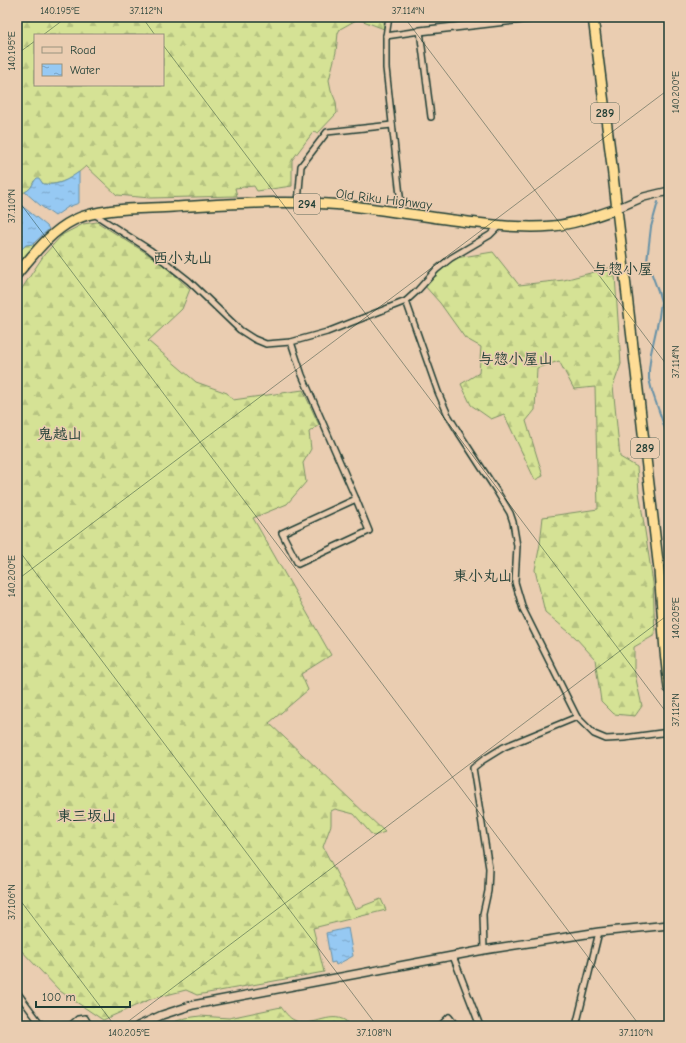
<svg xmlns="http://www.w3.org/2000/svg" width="686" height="1043" viewBox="0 0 686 1043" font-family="'Comic Neue','Klee One',sans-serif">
  <defs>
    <pattern id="forest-firs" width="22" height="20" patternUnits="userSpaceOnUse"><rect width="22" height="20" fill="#d5e295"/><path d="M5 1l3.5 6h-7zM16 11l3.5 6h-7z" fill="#b6c381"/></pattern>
    <pattern id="water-ripples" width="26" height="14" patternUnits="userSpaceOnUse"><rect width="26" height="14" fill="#96c9f3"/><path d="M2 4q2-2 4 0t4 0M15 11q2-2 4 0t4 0" fill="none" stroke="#7aa4c6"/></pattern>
  </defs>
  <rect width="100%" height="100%" fill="#eacdb1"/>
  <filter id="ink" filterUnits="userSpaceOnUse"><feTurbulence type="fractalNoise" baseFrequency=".025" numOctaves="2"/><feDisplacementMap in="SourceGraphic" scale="8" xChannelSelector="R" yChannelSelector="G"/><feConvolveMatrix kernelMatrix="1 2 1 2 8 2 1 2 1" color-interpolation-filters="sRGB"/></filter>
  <g filter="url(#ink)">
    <!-- forest -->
    <g fill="url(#forest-firs)" stroke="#7a9064" fill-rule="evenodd">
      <path d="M 17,17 L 382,17 L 384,29 L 358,19 L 340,29 L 338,33 L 336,52 L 329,80 L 331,90 L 336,102 L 337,113 L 318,133 L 314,131 L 292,160 L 292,186 L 257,191 L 254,186 L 235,188 L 237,196 L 150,198 L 117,195 L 86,166 C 74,177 61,186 43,184 L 39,179 L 34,181 C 30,191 27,192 17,194 ZM 35,35 L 163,35 L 163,85 L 35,85 Z"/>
      <path d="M 97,222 L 159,261 L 190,289 L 182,309 L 148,341 L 196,382 L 227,393 L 233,400 L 303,390 L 319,425 L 309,432 L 311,449 L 303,463 L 306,482 L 287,504 L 253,518 L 331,655 L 301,674 L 308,690 L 269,723 L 385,832 L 373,836 L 354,814 L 335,809 L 331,811 L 331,825 L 323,847 L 355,909 L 381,899 L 386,910 L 313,928 L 324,972 L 197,995 L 186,990 L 151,999 L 103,1020 L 60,991 L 17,946 L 17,296 L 44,255 L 62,235 L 83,224 Z"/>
      <path d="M 33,244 L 34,246 L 17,265 L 17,253 L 26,245 Z"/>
      <path d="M 493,252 L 519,285 L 564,280 L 613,267 L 615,276 L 621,364 L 613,386 L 620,457 L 637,467 L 639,492 L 653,583 L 655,635 L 634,647 L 634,670 L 642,706 L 635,716 L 614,714 L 601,701 L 595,659 L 575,637 L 545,612 L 535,570 L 540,544 L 543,517 L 598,509 L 595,387 L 574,389 L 559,361 L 537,368 L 535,410 L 526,421 L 543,476 L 535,480 L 504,414 L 491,419 L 471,405 L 461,384 L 479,373 L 481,347 L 465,338 L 440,303 L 424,285 L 456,258 Z"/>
      <path d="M 281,1007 C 284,1011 289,1018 294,1020 C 310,1030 329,1010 346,1021 L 347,1026 L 161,1026 L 186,1018 L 200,1016 L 229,1018 Z"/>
    </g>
    <!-- water -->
    <g fill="url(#water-ripples)" stroke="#6691a7">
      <path d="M 79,172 L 79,203 L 68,207 L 55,216 L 41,206 L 25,192 C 34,187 31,184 37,178 L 39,178 L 43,184 C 59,186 67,180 79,172 Z"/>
      <path d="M 17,202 L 47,226 L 49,229 L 33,244 L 26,245 L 17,253 Z"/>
      <path d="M 348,928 L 353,956 L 336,965 L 335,962 L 331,963 L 326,933 Z"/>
    </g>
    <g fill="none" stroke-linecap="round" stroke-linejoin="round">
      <!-- stream -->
      <path stroke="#6691a7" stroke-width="2" d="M 658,202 L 651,227 L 647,261 L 658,291 L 661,302 L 659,317 L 651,353 L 649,370 L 649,379 L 652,391 L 669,440"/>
      <defs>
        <g id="minor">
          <path d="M 389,17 L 386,36 L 386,68 L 402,214"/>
          <path d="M 386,36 L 420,31 L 431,117"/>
          <path d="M 298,203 L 301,166 L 327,132 L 392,125"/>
          <path d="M 94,214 L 150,250 L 189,281 L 240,330 L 254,339 L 266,344 L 291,342 L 327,332 L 406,301 L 418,290 L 436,270 L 451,258 L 490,235 L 499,226"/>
          <path d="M 406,301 L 438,392 L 448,415 L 459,433 L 496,490 L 510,513 L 513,522 L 517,546 L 515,582 L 523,609 L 577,717 L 594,734 L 606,739 L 624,738 L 669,732"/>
          <path d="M 291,342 L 302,375 L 356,499"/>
          <path d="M 356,499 L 369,531 L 298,564 L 282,533 Z"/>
          <path d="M 484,950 L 483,914 L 488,891 L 489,868 L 473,768 L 483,760 L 504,747 L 577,717"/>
          <path d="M 453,956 L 480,1026"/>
          <path d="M 17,992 L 42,1026"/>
          <path d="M 70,1026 L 78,1019 L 85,1018 L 90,1026"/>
          <path d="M 440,1026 L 449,1017 L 456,1026"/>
          <path d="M 576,1026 L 599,932"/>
        </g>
        <g id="tertiary">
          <path d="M 420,31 L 540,17"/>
          <path d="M 616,209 L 644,197 L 669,191"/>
          <path d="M 138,1026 L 162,1015 L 193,1005 L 484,950 L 599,932 L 669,925"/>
        </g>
        <g id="trunk">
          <path d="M 593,17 L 611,158 L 659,570 L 665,651 L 669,688"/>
          <path d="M 17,274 C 34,254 50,232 74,220 C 101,207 143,209 173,207 C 233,204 293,199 352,206 C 391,211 429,217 468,222 C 496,225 524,229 553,226 C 574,224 596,216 616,209"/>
        </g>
      </defs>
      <!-- minor casing -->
      <use href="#minor" stroke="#1f3d34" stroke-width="8"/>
      <!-- tertiary casing -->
      <use href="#tertiary" stroke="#1f3d34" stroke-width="10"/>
      <!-- trunk casing -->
      <use href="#trunk" stroke="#1f3d34" stroke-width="12"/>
      <!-- minor -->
      <use href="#minor" stroke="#eacdb1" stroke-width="5"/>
      <!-- tertiary -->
      <use href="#tertiary" stroke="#eacdb1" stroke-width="7"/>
      <!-- trunk -->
      <use href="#trunk" stroke="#fedd96" stroke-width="9"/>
    </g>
  </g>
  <!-- ticks -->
  <path fill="none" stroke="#1f3d34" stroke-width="1" stroke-opacity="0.45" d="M 142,17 L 155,35M 404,17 L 669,368M 667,17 L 669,20M 43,35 L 67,17M 163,45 L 669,716M 17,54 L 35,41M 17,199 L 640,1026M 17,548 L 377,1026M 17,580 L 669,89M 17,896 L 115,1026M 122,1026 L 669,614"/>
  <g text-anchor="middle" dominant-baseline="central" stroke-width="3" stroke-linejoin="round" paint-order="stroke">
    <!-- shield labels -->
    <g fill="#eacdb1" stroke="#5c685a" stroke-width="1">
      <rect x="591" y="103" width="28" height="20" rx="3"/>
      <rect x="294" y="194" width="26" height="20" rx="3"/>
      <rect x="631" y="438" width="28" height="20" rx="3"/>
    </g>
    <g font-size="12" font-weight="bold" fill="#1f3d34">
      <text x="605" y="113">289</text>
      <text x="307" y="204">294</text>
      <text x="645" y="448">289</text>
    </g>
    <!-- street labels -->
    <g font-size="13" fill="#1f3d34" stroke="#eacdb1">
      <text transform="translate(384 199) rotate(7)">Old Riku Highway</text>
    </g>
    <!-- quarter labels -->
    <g font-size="15" font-weight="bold" fill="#1f3d34" stroke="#eacdb1">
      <text x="183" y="258">西小丸山</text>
      <text x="623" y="269">与惣小屋</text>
      <text x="516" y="359">与惣小屋山</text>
      <text x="60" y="434">鬼越山</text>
      <text x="483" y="576">東小丸山</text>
      <text x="87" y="816">東三坂山</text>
    </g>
  </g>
  <!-- margin -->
  <rect width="686" height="1043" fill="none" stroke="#eacdb1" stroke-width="44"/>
  <!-- legend -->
  <rect x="34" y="34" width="130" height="52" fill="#eacdb1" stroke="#99937f"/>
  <rect x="42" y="47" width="20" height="6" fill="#eacdb1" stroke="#99937f"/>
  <text x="70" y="54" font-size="12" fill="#1f3d34">Road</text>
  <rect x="42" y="64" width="20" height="12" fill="url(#water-ripples)" stroke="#99937f"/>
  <text x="70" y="74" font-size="12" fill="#1f3d34">Water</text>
  <!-- scale -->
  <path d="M36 1001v6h94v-6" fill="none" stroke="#1f3d34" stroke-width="2"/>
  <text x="42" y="1001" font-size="12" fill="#1f3d34" stroke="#eacdb1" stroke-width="3" paint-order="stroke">100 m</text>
  <rect x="22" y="22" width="642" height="999" fill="none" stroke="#1f3d34" stroke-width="1.5"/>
  <g font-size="10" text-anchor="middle" fill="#1f3d34">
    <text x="60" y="14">140.195°E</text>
    <text x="146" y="14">37.112°N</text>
    <text x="408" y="14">37.114°N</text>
    <text transform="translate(11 51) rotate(-90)" y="4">140.195°E</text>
    <text transform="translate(675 92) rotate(-90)" y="4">140.200°E</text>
    <text transform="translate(11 206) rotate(-90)" y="4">37.110°N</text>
    <text transform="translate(675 362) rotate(-90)" y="4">37.114°N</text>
    <text transform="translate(11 576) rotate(-90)" y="4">140.200°E</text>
    <text transform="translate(675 618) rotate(-90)" y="4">140.205°E</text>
    <text transform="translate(675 710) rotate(-90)" y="4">37.112°N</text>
    <text transform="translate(11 902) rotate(-90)" y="4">37.106°N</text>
    <text x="129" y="1036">140.205°E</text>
    <text x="374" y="1036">37.108°N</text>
    <text x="636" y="1036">37.110°N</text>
  </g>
</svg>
